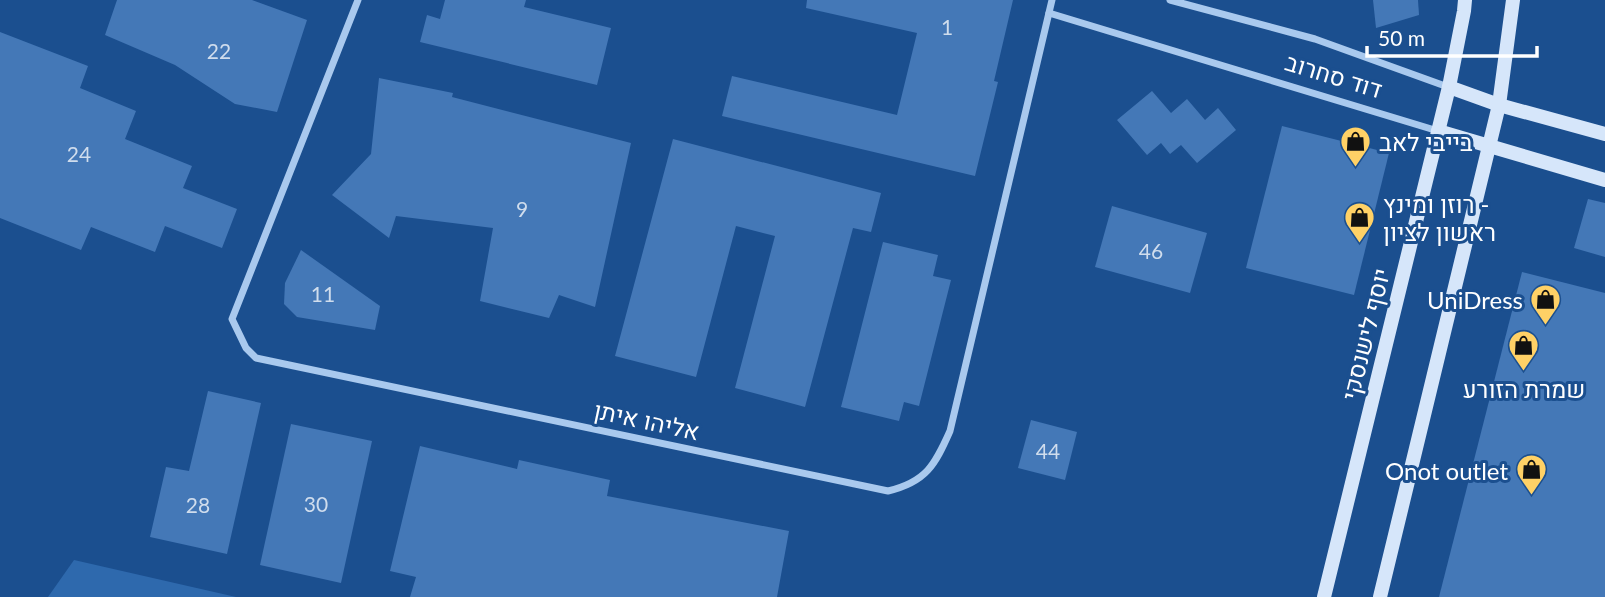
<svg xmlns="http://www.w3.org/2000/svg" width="1605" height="597" viewBox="0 0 1605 597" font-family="Lato,Heebo,sans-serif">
  <rect width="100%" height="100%" fill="#1b4f8f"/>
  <!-- green -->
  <path fill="#2e69ad" d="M 74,560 L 236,597 L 48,597 Z"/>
  <!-- building -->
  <g fill="#4478b7">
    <path d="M 117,0 L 252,0 L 307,20 L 277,112 L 235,104 L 175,65 L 105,35 Z"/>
    <path d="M 445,0 L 526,0 L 524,7 L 611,28 L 597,85 L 420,42 L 427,15 L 440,19 Z"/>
    <path d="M 807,0 L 1013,0 L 994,81 L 998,82 L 975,176 L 722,116 L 732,76 L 897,115 L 917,33 L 806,8 Z"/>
    <path d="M 1373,0 L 1418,0 L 1419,15 L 1376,28 Z"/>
    <path d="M 0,32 L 88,66 L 80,88 L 136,111 L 125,139 L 192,166 L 183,188 L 237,209 L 222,248 L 165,226 L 155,252 L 91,227 L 81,250 L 0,218 Z"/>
    <path d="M 379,78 L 453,93 L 452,97 L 631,143 L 595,307 L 559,295 L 549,318 L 480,301 L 493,228 L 396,216 L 389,238 L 332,195 L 371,154 Z"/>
    <path d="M 1152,91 L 1171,113 L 1187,99 L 1205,120 L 1218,108 L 1236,130 L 1197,163 L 1181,145 L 1170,154 L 1161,143 L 1147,155 L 1117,120 Z"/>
    <path d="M 1282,126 L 1389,153 L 1354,295 L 1246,268 Z"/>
    <path d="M 673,139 L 881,193 L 871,232 L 853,228 L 805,407 L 735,388 L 775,236 L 736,226 L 696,377 L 615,356 Z"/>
    <path d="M 1588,199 L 1605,203 L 1605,257 L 1574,248 Z"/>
    <path d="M 1112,206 L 1207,233 L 1190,293 L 1095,267 Z"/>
    <path d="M 883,242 L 938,255 L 933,276 L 951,280 L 919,406 L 904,402 L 899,421 L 841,407 Z"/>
    <path d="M 301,250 L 380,306 L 375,330 L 297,317 L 284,304 L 285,283 Z"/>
    <path d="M 1522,272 L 1605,293 L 1605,597 L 1439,597 Z"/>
    <path d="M 208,391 L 261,403 L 227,554 L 150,537 L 166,467 L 189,471 Z"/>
    <path d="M 1031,420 L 1077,432 L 1065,480 L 1018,468 Z"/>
    <path d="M 291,424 L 372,441 L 341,583 L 260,565 Z"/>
    <path d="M 420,446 L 517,469 L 519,460 L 610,480 L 607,496 L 789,531 L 777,597 L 410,597 L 416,577 L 390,571 Z"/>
  </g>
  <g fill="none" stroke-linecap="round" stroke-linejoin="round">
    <!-- street -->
    <g stroke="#a9c9ee" stroke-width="7">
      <path d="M 358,0 L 232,319 L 246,348 L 256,358 L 888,491 C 926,482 935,465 950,431 L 1052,0"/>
      <path d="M 1170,0 L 1315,39 L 1448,87"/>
      <path d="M 1049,13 L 1438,131"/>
    </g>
    <!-- secondary -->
    <g stroke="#d6e6fa" stroke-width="14">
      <path d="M 1449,87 L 1499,105 L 1605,134"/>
      <path d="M 1438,131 L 1605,180"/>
      <path d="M 1324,597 L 1449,87 L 1464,11 L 1465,0"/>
      <path d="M 1380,597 L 1499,105 L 1513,0"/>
    </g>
  </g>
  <!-- icons -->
  <defs>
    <symbol id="shop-pin" viewBox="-11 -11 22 30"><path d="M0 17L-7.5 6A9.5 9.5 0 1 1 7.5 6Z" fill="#ffd166" stroke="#1b4f8f"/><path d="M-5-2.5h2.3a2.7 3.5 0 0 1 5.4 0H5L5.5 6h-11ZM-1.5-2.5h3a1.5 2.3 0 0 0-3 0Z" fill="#111"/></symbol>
  </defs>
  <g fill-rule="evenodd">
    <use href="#shop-pin" x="1338" y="124" width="35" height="47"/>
    <use href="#shop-pin" x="1342" y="200" width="35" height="47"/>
    <use href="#shop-pin" x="1528" y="282" width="35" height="47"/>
    <use href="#shop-pin" x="1506" y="328" width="35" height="47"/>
    <use href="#shop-pin" x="1514" y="452" width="35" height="47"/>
  </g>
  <g text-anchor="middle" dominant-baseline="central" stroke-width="6" stroke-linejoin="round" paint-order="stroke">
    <!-- number labels -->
    <g font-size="21" fill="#d0dded">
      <text x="947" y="26">1</text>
      <text x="219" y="50">22</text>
      <text x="79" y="153">24</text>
      <text x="522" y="208">9</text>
      <text x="1151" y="250">46</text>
      <text x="323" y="293">11</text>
      <text x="1048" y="450">44</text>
      <text x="316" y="503">30</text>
      <text x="198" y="504">28</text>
    </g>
    <!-- street labels -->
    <g font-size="24" fill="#fff" stroke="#1b4f8f">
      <text transform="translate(1334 75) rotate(17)">דוד סחרוב</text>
      <text transform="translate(1365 334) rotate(-76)">יוסף לישנסקי</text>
      <text transform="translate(647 420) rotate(12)">אליהו איתן</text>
    </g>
    <!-- poi labels -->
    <g font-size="24" fill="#fff" stroke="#1b4f8f" text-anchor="start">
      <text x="1379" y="141">בייבי לאב</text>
      <text x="1383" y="203">רוזן ומינץ -<tspan x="1383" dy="28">ראשון לציון</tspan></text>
      <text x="1523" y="299" text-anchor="end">UniDress</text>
      <text x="1524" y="388" text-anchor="middle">שמרת הזורע</text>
      <text x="1508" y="470" text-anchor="end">Onot outlet</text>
    </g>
  </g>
  <!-- scale -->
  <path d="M1367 46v10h170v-10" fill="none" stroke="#ffffff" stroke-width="3.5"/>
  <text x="1378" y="46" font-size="21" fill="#ffffff" stroke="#1b4f8f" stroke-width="5" paint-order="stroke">50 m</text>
</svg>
